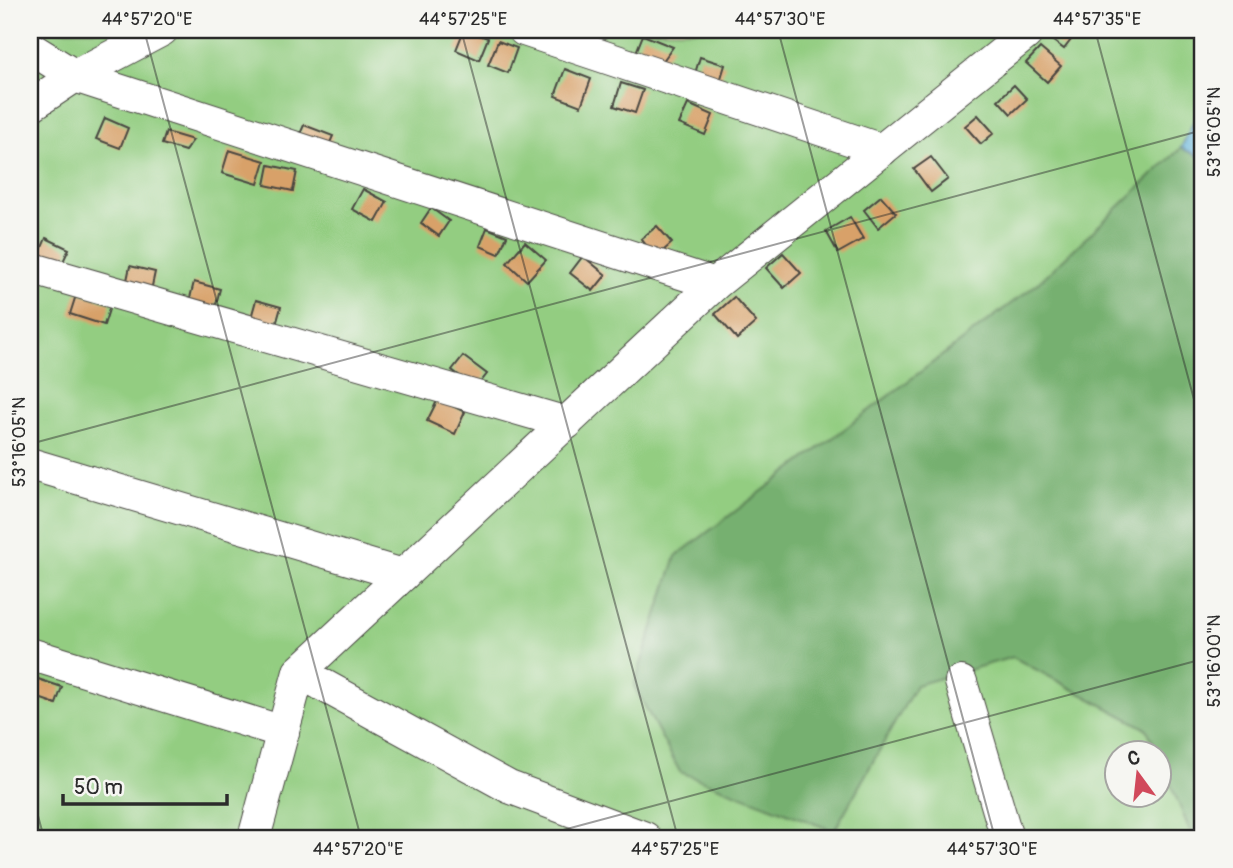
<svg xmlns="http://www.w3.org/2000/svg" width="1233" height="868" viewBox="0 0 1233 868" font-family="Pangolin,sans-serif">
  <rect width="100%" height="100%" fill="#f6f6f2"/>
  <filter id="ink" filterUnits="userSpaceOnUse"><feTurbulence type="fractalNoise" baseFrequency=".0143" numOctaves="2"/><feDisplacementMap in="SourceGraphic" scale="14" xChannelSelector="R" yChannelSelector="G"/><feConvolveMatrix kernelMatrix="1 2 1 2 8 2 1 2 1" color-interpolation-filters="sRGB"/></filter>
  <filter id="wash" filterUnits="userSpaceOnUse"><feTurbulence type="fractalNoise" baseFrequency=".00686" numOctaves="4" result="noise"/><feDisplacementMap in="SourceGraphic" scale="28" xChannelSelector="R" yChannelSelector="G"/><feGaussianBlur stdDeviation="1.57" result="paint"/><feColorMatrix in="noise" values="0 0 0 0 0 0 0 0 0 0 0 0 0 0 0 0 0 1.4 0 .05"/><feComposite in="paint" operator="in"/></filter>
  <g filter="url(#wash)">
    <rect width="100%" height="100%" fill="#eddfbd"/>
    <!-- green -->
    <path fill="#93cd81" stroke="#5f7c56" stroke-width="2" fill-rule="evenodd" d="M 48,30 L 1203,30 L 1203,838 L 30,838 L 30,43 ZM 1118,752 L 1160,752 L 1160,794 L 1118,794 Z"/>
    <!-- forest -->
    <path fill="#76b06f" stroke="#506e4d" stroke-width="2" d="M 1181,148 L 1203,158 L 1203,838 L 1193,838 L 1160,759 L 1160,752 L 1157,752 L 1147,729 L 1013,657 L 916,685 L 834,831 L 680,772 L 634,686 L 676,556 L 1037,284 Z"/>
    <!-- water -->
    <path fill="#5eb2da" stroke="#446e82" stroke-width="2" d="M 1203,101 L 1203,158 L 1181,148 Z"/>
    <g id="blocks">
      <!-- building -->
      <g fill="#d8a169">
        <path d="M 464,30 L 488,38 L 479,60 L 456,50 Z"/>
        <path d="M 1047,30 L 1066,30 L 1074,36 L 1064,49 L 1044,34 Z"/>
        <path d="M 643,35 L 673,47 L 657,69 L 633,60 Z"/>
        <path d="M 498,41 L 517,48 L 508,73 L 488,65 Z"/>
        <path d="M 1040,48 L 1061,66 L 1047,82 L 1026,63 Z"/>
        <path d="M 700,57 L 725,65 L 718,88 L 693,80 Z"/>
        <path d="M 565,69 L 591,79 L 581,106 L 555,96 Z"/>
        <path d="M 621,83 L 643,90 L 635,113 L 614,106 Z"/>
        <path d="M 1014,85 L 1027,99 L 1011,114 L 998,100 Z"/>
        <path d="M 688,104 L 713,115 L 705,135 L 679,124 Z"/>
        <path d="M 978,115 L 994,133 L 981,144 L 965,126 Z"/>
        <path d="M 105,118 L 128,128 L 120,148 L 96,139 Z"/>
        <path d="M 304,125 L 333,136 L 326,152 L 297,141 Z"/>
        <path d="M 166,132 L 193,140 L 185,151 L 162,144 Z"/>
        <path d="M 229,150 L 265,161 L 258,184 L 222,173 Z"/>
        <path d="M 931,157 L 948,179 L 931,192 L 914,169 Z"/>
        <path d="M 269,165 L 297,171 L 293,191 L 265,185 Z"/>
        <path d="M 363,189 L 387,202 L 376,222 L 352,209 Z"/>
        <path d="M 881,196 L 896,213 L 878,228 L 864,210 Z"/>
        <path d="M 431,208 L 449,221 L 439,236 L 421,223 Z"/>
        <path d="M 850,217 L 863,239 L 838,253 L 826,231 Z"/>
        <path d="M 657,226 L 672,243 L 656,257 L 641,239 Z"/>
        <path d="M 487,228 L 507,236 L 499,254 L 480,246 Z"/>
        <path d="M 46,238 L 69,249 L 59,270 L 37,259 Z"/>
        <path d="M 525,242 L 546,260 L 527,281 L 507,263 Z"/>
        <path d="M 783,253 L 801,273 L 784,288 L 766,268 Z"/>
        <path d="M 583,256 L 606,275 L 593,291 L 570,273 Z"/>
        <path d="M 130,266 L 155,272 L 151,291 L 126,285 Z"/>
        <path d="M 194,282 L 220,289 L 214,312 L 188,306 Z"/>
        <path d="M 77,292 L 111,303 L 104,325 L 70,314 Z"/>
        <path d="M 734,297 L 756,322 L 737,339 L 715,314 Z"/>
        <path d="M 256,300 L 281,307 L 274,332 L 249,325 Z"/>
        <path d="M 463,356 L 487,374 L 476,388 L 452,370 Z"/>
        <path d="M 438,399 L 465,412 L 455,434 L 427,421 Z"/>
        <path d="M 32,677 L 62,687 L 56,704 L 30,695 L 30,684 Z"/>
      </g>
    </g>
  </g>
  <g filter="url(#ink)">
    <use href="#blocks" fill-opacity="0" stroke="#484641" stroke-width="2"/>
    <g fill="none" stroke-linecap="round" stroke-linejoin="round">
      <defs>
        <g id="minor">
          <path d="M 524,30 L 882,150"/>
          <path d="M 30,48 L 75,76 L 715,284"/>
          <path d="M 30,106 L 75,76 L 162,30"/>
          <path d="M 30,268 L 567,423"/>
          <path d="M 30,464 L 403,575"/>
          <path d="M 30,654 L 283,732"/>
          <path d="M 299,672 L 509,787 L 645,838"/>
          <path d="M 961,682 L 1007,838"/>
          <path d="M 254,838 L 299,672 L 715,284 L 1026,34 L 1028,30"/>
        </g>
      </defs>
      <!-- minor casing -->
      <use href="#minor" stroke="#484641" stroke-width="34"/>
      <!-- minor -->
      <use href="#minor" stroke="#fff" stroke-width="32"/>
    </g>
  </g>
  <!-- ticks -->
  <path fill="none" stroke="#2b2b2b" stroke-width="2" stroke-opacity="0.45" d="M 144,30 L 361,838M 461,30 L 678,838M 778,30 L 995,838M 1095,30 L 1203,433M 30,444 L 1203,130M 30,786 L 44,838M 533,838 L 1203,659"/>
  <!-- margin -->
  <rect width="1233" height="868" fill="none" stroke="#f6f6f2" stroke-width="77"/>
  <!-- north arrow -->
  <g transform="translate(1138 774) rotate(345)"><circle r="33" fill="#f6f6f2" stroke="#a5a5a2" stroke-width="2"/>
  <path d="M0-5L12 26L0 18L-12 26Z" fill="#d1495b"/>
  <text y="-10" font-size="19" font-weight="bold" text-anchor="middle" fill="#2b2b2b">С</text>
  </g>
  <!-- scale -->
  <path d="M63 794v10h164v-10" fill="none" stroke="#2b2b2b" stroke-width="3.5"/>
  <text x="74" y="794" font-size="21" fill="#2b2b2b" stroke="#f6f6f2" stroke-width="5" paint-order="stroke">50 m</text>
  <rect x="38" y="38" width="1156" height="792" fill="none" stroke="#2b2b2b" stroke-width="2.5"/>
  <g font-size="18" text-anchor="middle" fill="#2b2b2b">
    <text x="147" y="25">44°57'20"E</text>
    <text x="463" y="25">44°57'25"E</text>
    <text x="780" y="25">44°57'30"E</text>
    <text x="1097" y="25">44°57'35"E</text>
    <text transform="translate(1214 132) rotate(-90)" y="6">53°16'05"N</text>
    <text transform="translate(19 442) rotate(-90)" y="6">53°16'05"N</text>
    <text transform="translate(1214 661) rotate(-90)" y="6">53°16'00"N</text>
    <text x="358" y="855">44°57'20"E</text>
    <text x="675" y="855">44°57'25"E</text>
    <text x="992" y="855">44°57'30"E</text>
  </g>
</svg>
